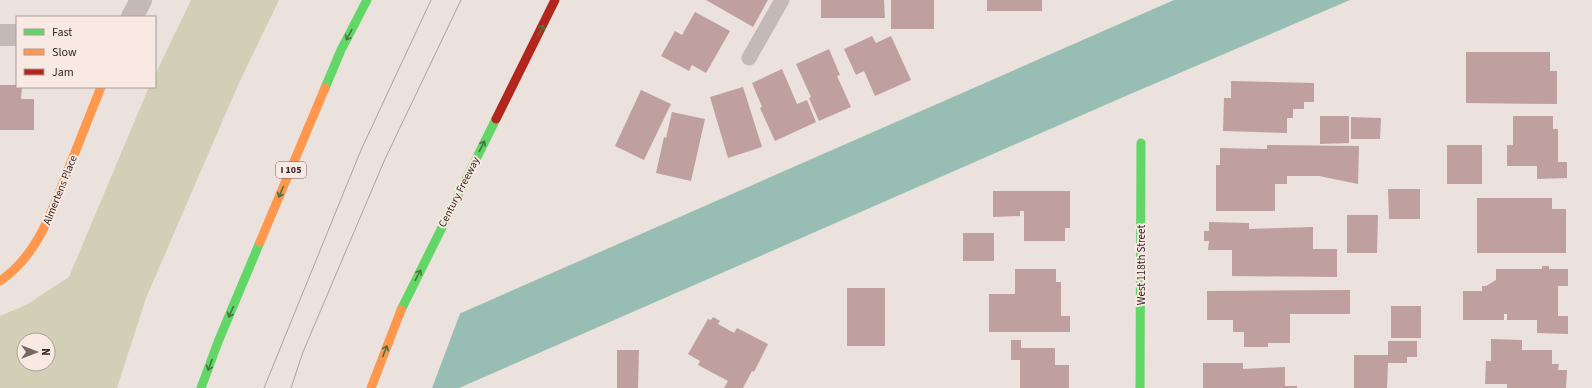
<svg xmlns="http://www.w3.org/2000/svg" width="1592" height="388" viewBox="0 0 1592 388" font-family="'Source Sans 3',sans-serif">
  <rect width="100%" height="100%" fill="#ebe1dd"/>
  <!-- green -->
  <path fill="#d2cfb6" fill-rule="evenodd" d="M 191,0 L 279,0 L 238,85 L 146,298 L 117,388 L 0,388 L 0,316 L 26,305 L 69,277 L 149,87 L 155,87 L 155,75 ZM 24,340 L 48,340 L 48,364 L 24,364 Z"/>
  <!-- water -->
  <path fill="#98beb4" d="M 1174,0 L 1350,0 L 1121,98 L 459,388 L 290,388 Z"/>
  <!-- pier -->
  <path fill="#ebe1dd" d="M 461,311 L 432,388 L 288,388 L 289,386 Z"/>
  <!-- building -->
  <g fill="#bfa09e">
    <path d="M 706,0 L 768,0 L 753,27 Z"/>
    <path d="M 821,0 L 884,0 L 885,18 L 821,18 Z"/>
    <rect x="891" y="0" width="43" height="29"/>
    <rect x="987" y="0" width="55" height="11"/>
    <path d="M 695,12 L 730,31 L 706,73 L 692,65 L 689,71 L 661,56 L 675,31 L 682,35 Z"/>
    <path d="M 872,36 L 876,43 L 891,36 L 911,80 L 875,96 L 864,71 L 856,75 L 844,49 Z"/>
    <path d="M 829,49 L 840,75 L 837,76 L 851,107 L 819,121 L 809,98 L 811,97 L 796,64 Z"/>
    <path d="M 1466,52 L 1550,52 L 1550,71 L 1557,71 L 1557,104 L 1466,103 Z"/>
    <path d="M 782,69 L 797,104 L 807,100 L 816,122 L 775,141 L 760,108 L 762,107 L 752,83 Z"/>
    <path d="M 1231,81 L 1314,83 L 1314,102 L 1304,102 L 1304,109 L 1293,109 L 1293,118 L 1287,118 L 1287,133 L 1223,131 L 1224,98 L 1231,98 Z"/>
    <path d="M 0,85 L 17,85 L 17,87 L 22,87 L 21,99 L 34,99 L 34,130 L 0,130 Z"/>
    <path d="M 743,87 L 762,147 L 728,158 L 710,97 Z"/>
    <path d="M 641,90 L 671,104 L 644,160 L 615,146 Z"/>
    <path d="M 672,112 L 705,119 L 691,181 L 656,173 L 664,137 L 666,138 Z"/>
    <path d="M 1320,116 L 1349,116 L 1349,143 L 1320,144 Z"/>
    <path d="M 1513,116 L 1553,116 L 1553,129 L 1558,129 L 1558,162 L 1567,162 L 1567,178 L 1537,179 L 1537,166 L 1507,166 L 1507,145 L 1513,145 Z"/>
    <path d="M 1351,117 L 1381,118 L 1380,139 L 1351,139 Z"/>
    <path d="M 1267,145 L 1359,146 L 1358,184 L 1319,176 L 1287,176 L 1287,184 L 1275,184 L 1275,211 L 1216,211 L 1216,165 L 1220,165 L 1220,148 L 1267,149 Z"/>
    <rect x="1447" y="145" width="35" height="39"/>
    <path d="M 1388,189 L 1420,189 L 1420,219 L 1389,219 Z"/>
    <path d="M 993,191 L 1070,191 L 1070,228 L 1065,228 L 1065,241 L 1024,241 L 1024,211 L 1020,211 L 1020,216 L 993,217 Z"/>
    <path d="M 1477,198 L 1552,198 L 1552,209 L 1566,209 L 1566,253 L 1477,253 Z"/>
    <path d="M 1347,215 L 1378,215 L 1377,253 L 1347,253 Z"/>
    <path d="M 1209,222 L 1249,223 L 1249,229 L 1313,227 L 1313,249 L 1337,249 L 1337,277 L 1232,276 L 1232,250 L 1208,250 L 1209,241 L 1204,241 L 1204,231 L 1209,231 Z"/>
    <rect x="963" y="233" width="31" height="28"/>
    <path d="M 1542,266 L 1549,266 L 1549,269 L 1568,269 L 1568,286 L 1558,286 L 1558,316 L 1568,316 L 1568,334 L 1537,333 L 1537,320 L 1507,320 L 1507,314 L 1504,314 L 1504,320 L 1463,320 L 1463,291 L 1482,291 L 1482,286 L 1486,286 L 1496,280 L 1496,269 L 1542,269 Z"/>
    <path d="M 1015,269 L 1056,269 L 1056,282 L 1061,282 L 1061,316 L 1070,316 L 1070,332 L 989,332 L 989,294 L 1015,294 Z"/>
    <rect x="847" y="288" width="38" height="58"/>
    <path d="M 1350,290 L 1350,314 L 1290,314 L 1290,343 L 1268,343 L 1268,347 L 1244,347 L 1244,332 L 1233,332 L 1233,320 L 1207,320 L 1207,291 Z"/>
    <rect x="1391" y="306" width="30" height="32"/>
    <path d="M 713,317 L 720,321 L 718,324 L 734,333 L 737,328 L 768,344 L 754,372 L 752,371 L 743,388 L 724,388 L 728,381 L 698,365 L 700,361 L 688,354 L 708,319 L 711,320 Z"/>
    <path d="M 1491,339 L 1522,340 L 1522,350 L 1552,350 L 1552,364 L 1559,364 L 1558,370 L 1567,370 L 1566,388 L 1507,388 L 1507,384 L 1485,384 L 1486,361 L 1491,361 Z"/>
    <path d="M 1011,340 L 1021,340 L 1021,348 L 1055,348 L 1055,365 L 1069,365 L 1069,388 L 1020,388 L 1020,360 L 1011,360 Z"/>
    <path d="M 1388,341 L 1417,341 L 1417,357 L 1407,357 L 1407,363 L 1388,363 L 1387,388 L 1354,388 L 1354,355 L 1388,355 Z"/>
    <path d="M 617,350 L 639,350 L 638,388 L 617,388 Z"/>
    <path d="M 1203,363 L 1243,363 L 1243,369 L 1285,367 L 1285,386 L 1297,386 L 1297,388 L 1203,388 Z"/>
  </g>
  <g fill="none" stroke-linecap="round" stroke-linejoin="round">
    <!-- lane -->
    <path stroke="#c4b9b6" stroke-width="15" d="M 749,58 L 782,0"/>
    <!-- street -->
    <g stroke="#c4b9b6" stroke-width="22">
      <path d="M 132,17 L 141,0"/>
      <path d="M 0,35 L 17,35"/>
    </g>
    <!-- fast -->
    <g stroke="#63d668" stroke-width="9">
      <path d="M 325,88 L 341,50 L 367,0"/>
      <path d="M 401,310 L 496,119"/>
      <path d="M 201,388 L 218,342 L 260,242"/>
      <path d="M 1140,388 L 1141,143"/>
    </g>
    <!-- slow -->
    <g stroke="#ff974d" stroke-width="9">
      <path d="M 260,242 L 325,88"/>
      <path d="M 0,281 C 38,255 52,211 68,170 C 79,142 90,115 101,87"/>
    </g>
    <!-- jam -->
    <path stroke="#b3261e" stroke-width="9" d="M 496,119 L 555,0"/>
    <!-- tram -->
    <g stroke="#aba3a1" stroke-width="1">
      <path d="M 264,388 L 361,150 L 431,0"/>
      <path d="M 291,388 L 303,352 L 385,159 L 461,0"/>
    </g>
    <!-- slow-bridge -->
    <path stroke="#ff974d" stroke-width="9" d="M 371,388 L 401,310"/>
  </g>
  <!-- one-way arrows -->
  <defs><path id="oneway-shaft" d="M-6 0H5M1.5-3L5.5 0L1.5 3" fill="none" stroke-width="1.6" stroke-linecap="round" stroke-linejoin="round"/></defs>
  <g stroke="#497543">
    <use href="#oneway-shaft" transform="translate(541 30) rotate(-63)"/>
    <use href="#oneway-shaft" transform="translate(349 35) rotate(118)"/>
    <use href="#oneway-shaft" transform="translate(482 146) rotate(-63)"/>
    <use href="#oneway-shaft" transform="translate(281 192) rotate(113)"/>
    <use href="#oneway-shaft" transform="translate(418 275) rotate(-63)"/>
    <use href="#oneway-shaft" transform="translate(231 312) rotate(113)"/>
    <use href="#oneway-shaft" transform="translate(385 351) rotate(-69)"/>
    <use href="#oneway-shaft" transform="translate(210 365) rotate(110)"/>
  </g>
  <g text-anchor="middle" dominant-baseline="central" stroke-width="4" stroke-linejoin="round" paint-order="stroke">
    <!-- shield labels -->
    <rect fill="#f9e9e3" stroke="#6f605e" stroke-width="1" x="276" y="162" width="30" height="16" rx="3"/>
    <g font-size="10" font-weight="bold" fill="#342625">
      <text x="291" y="170">I 105</text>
    </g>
    <!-- street labels -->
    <g font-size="11" fill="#342625" stroke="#f9e9e3">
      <text transform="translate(60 190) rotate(-68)">Almertens Place</text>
      <text transform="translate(459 192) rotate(-63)">Century Freeway</text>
      <text transform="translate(1141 265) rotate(-90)">West 118th Street</text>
    </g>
  </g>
  <!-- legend -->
  <rect x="16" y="16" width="140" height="72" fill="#f9e9e3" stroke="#aa9b97"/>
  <rect x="24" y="29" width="20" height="6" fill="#63d668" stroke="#aa9b97"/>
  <text x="52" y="36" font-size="12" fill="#342625">Fast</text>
  <rect x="24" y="49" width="20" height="6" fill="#ff974d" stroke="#aa9b97"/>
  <text x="52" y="56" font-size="12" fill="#342625">Slow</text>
  <rect x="24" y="69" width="20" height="6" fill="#b3261e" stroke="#aa9b97"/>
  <text x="52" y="76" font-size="12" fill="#342625">Jam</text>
  <!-- north arrow -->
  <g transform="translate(36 352) rotate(90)"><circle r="19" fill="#f9e9e3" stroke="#aa9b97"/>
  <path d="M0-3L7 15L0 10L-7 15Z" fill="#746765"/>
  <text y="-6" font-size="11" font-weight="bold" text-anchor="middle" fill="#342625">N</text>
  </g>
</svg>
